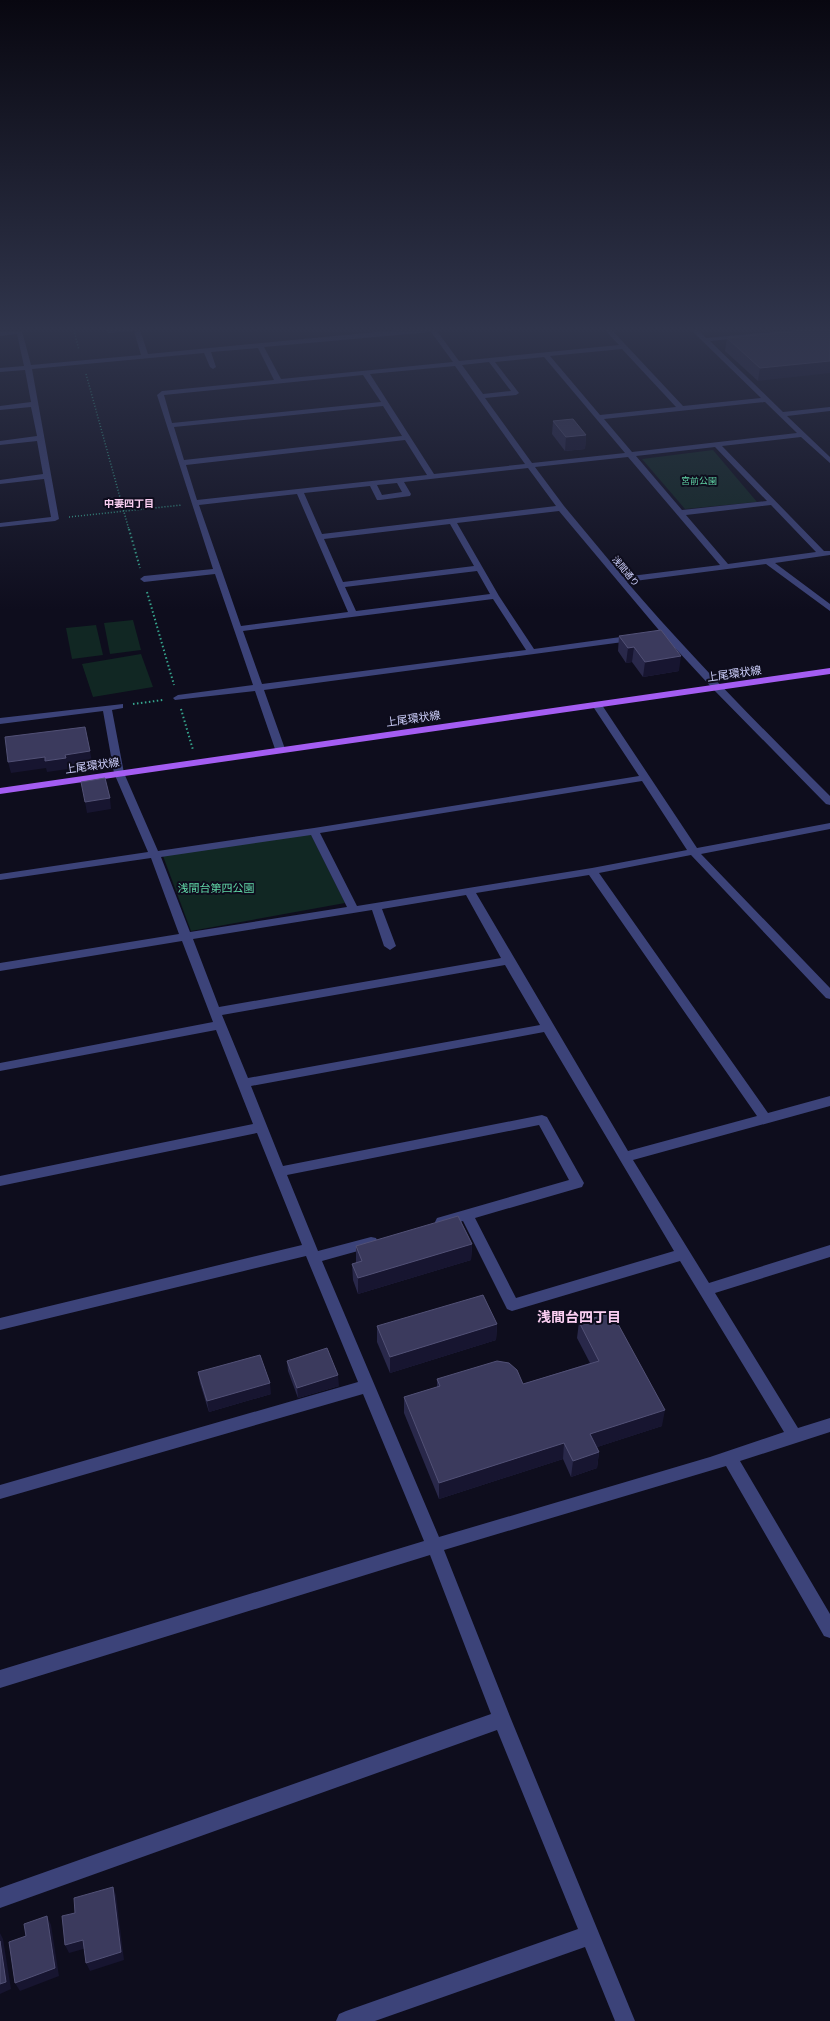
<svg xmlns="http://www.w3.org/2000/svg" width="830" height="2021" viewBox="0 0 830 2021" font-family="Barlow,'Noto Sans JP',sans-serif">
  <rect width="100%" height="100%" fill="#0e0d1d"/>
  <!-- green -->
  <g fill="#112723">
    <path d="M 713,450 L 757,502 L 685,509 L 642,459 Z"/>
    <path d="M 133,620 L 141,650 L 110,654 L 104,623 Z"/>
    <path d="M 96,625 L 103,655 L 72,659 L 66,628 Z"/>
    <path d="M 141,654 L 153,687 L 93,697 L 82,664 Z"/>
    <path d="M 310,833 L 345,903 L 191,931 L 163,856 Z"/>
  </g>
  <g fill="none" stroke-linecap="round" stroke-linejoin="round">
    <!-- path-far1 -->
    <g stroke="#36a68e" stroke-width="1.5" stroke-dasharray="1 2" stroke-linecap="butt">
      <path d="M 73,327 L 79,350"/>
      <path d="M 86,374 L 129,530"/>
      <path d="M 69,517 L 182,505"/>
    </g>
    <!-- path -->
    <g stroke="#36a68e" stroke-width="2" stroke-dasharray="1.5 2.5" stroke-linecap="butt">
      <path d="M 129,529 L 140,568"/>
      <path d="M 147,592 L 174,685"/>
      <path d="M 133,704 L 163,700"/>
      <path d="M 181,709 L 193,750"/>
    </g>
    <!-- minor -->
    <g fill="#3c4379" fill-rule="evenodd">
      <path d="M 139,327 L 148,354 L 428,327 L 464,327 L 437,331 L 459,361 L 619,345 L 602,327 L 609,327 L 683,406 L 761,398 L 688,327 L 695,327 L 706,338 L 830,327 L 830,330 L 710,341 L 783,412 L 830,407 L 830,411 L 787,416 L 830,457 L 830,463 L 801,437 L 722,446 L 824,551 L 830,551 L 830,555 L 775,563 L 830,604 L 830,611 L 766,564 L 627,582 C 691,657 760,726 830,796 L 830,805 L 826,804 L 714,690 L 663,635 L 559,511 L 457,523 L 499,596 L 534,649 L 635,635 L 638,636 L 638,640 L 264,690 L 285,749 L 280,752 L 275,749 L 255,691 L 175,700 L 173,698 L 178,695 L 253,685 L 215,574 L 144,582 L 140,579 L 144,576 L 213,569 L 157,395 L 162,391 L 274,380 L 258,348 L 211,352 L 216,367 L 213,369 L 210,367 L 204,353 L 32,369 L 59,519 L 55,521 L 0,527 L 0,523 L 51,517 L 44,479 L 0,484 L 0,480 L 43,474 L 37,441 L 0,445 L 0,441 L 37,436 L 31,407 L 0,410 L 0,406 L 31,402 L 25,370 L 0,372 L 0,368 L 24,366 L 17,334 L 0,336 L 0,332 L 22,331 L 31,365 L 141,355 L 134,331 L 109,333 L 106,331 L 109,329 ZM 431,332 L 453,362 L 281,379 L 264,347 ZM 622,349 L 676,407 L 600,415 L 550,356 ZM 544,357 L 625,453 L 532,463 L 485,398 L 516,395 L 519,393 L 495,362 ZM 489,362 L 511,391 L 483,394 L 462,365 ZM 455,366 L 525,464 L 434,474 L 370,374 ZM 363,375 L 381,402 L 172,423 L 164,395 ZM 765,402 L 797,433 L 632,452 L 604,419 ZM 383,406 L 402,436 L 184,460 L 174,427 ZM 405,440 L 427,475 L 197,500 L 186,465 ZM 715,447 L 767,501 L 682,510 L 636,456 ZM 628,457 L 720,565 L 623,577 L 564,506 L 535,467 ZM 528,468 L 556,506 L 322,534 L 304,493 L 370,486 L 377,500 L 380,500 L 410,496 L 411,494 L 404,482 ZM 397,483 L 402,492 L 382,495 L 377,485 ZM 297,494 L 348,612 L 241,626 L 199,505 ZM 771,505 L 816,552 L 728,564 L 686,515 ZM 450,524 L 474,566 L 343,582 L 324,539 ZM 477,571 L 490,594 L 356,611 L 345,587 ZM 493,599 L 526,650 L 262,684 L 243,631 Z"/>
      <path d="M 597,702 L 602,705 L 697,848 L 830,823 L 830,829 L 701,854 L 830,988 L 830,999 L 826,998 L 691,855 L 599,873 L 768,1113 L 830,1096 L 830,1106 L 633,1160 L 709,1283 L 830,1245 L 830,1257 L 715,1293 L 798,1428 L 830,1418 L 830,1432 L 740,1461 L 830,1614 L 830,1638 L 824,1636 L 726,1466 L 444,1550 L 511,1719 L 635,2021 L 615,2021 L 585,1947 L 375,2021 L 336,2021 L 339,2014 L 346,2011 L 578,1929 L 497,1730 L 0,1908 L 0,1888 L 491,1714 L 430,1555 L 0,1688 L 0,1670 L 424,1541 L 363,1394 L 0,1499 L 0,1485 L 358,1382 L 306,1256 L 0,1330 L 0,1318 L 302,1245 L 257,1133 L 0,1186 L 0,1176 L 253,1124 L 216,1030 L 0,1071 L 0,1063 L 213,1022 L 182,941 L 0,971 L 0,963 L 179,934 L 151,858 L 0,880 L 0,874 L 148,852 L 114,773 L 103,711 L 0,724 L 0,718 L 123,704 L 123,708 L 112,710 L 124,773 L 158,851 L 314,828 L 639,776 L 592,705 ZM 642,781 L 687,850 L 592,868 L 357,906 L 320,833 ZM 311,835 L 347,907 L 190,932 L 161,857 ZM 589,875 L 757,1116 L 628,1151 L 476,893 ZM 466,895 L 501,958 L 219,1007 L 193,939 L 372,910 L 384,946 L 390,950 L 396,946 L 382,909 ZM 505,965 L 540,1025 L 248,1078 L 222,1015 ZM 544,1032 L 674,1251 L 516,1298 L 475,1218 L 582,1187 L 584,1183 L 547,1117 L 542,1115 L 283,1166 L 251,1086 ZM 539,1125 L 569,1180 L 437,1218 L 435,1222 L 437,1226 L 442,1227 L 463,1221 L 507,1309 L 512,1311 L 680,1261 L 784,1432 L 710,1457 L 439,1537 L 322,1261 L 376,1246 L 378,1242 L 376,1238 L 371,1237 L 318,1251 L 287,1175 Z"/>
    </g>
    <!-- major -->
    <path fill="#a45df2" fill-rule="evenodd" d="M 830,668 L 830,674 L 0,794 L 0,788 Z"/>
  </g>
  <!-- wall -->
  <g fill="#29284a">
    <path d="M 830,328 L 758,381 L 725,351 L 727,338 Z"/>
    <path d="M 553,421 L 586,435 L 585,449 L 565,451 L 552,434 Z"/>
    <path d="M 619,636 L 679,671 L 643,677 L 632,662 L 626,663 L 618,651 Z"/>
    <path d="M 472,1244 L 471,1260 L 358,1294 L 353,1280 L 352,1264 L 356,1263 L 356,1246 Z"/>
    <path d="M 579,1322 L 662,1426 L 597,1447 L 599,1452 L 597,1468 L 571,1477 L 563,1459 L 439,1499 L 404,1413 L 404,1397 L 437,1387 L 437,1379 L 523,1384 L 590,1363 L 577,1338 Z"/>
    <path d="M 497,1324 L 496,1340 L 390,1373 L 377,1342 L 377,1326 Z"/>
    <path d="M 287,1361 L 339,1386 L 298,1398 L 288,1371 Z"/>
    <path d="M 198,1372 L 271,1394 L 209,1412 L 200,1383 Z"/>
  </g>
  <!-- shaded-wall -->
  <g fill="#171530">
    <path d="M 830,361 L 830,373 L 758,381 L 760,368 Z"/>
    <path d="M 586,435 L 585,449 L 565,451 L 566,437 Z"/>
    <path d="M 634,647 L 632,662 L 626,663 L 628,648 Z"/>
    <path d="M 681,656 L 679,671 L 643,677 L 645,662 Z"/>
    <path d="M 90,751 L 92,762 L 67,765 L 68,769 L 47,772 L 46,768 L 11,773 L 8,762 Z"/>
    <path d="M 110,798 L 111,809 L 87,813 L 85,802 Z"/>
    <path d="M 472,1244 L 471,1260 L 358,1294 L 358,1278 Z"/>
    <path d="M 497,1324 L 496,1340 L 390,1373 L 390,1357 Z"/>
    <path d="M 338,1375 L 339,1386 L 298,1398 L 297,1388 Z"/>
    <path d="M 270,1383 L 271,1394 L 209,1412 L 207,1401 Z"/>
    <path d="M 665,1410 L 662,1426 L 588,1450 L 590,1434 Z"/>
    <path d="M 564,1443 L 563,1459 L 439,1499 L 439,1483 Z"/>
    <path d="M 599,1452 L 597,1468 L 571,1477 L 573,1461 Z"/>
    <path d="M 113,1887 L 116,1895 L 124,1960 L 90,1971 L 86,1963 Z"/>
    <path d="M 47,1916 L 51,1925 L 59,1976 L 20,1991 L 15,1983 Z"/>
    <path d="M 0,1933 L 3,1939 L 11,1989 L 0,1994 Z"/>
    <path d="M 83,1940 L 87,1948 L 69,1953 L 65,1945 Z"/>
  </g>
  <!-- building -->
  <g fill="#3b3a5d" stroke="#525176">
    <path d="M 830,328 L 830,361 L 760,368 L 727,338 Z"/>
    <path d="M 573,419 L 586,435 L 566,437 L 553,421 Z"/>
    <path d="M 661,630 L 681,656 L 645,662 L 634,647 L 628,648 L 619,636 Z"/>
    <path d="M 85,727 L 90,751 L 65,755 L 66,758 L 45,761 L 45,757 L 8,762 L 5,737 Z"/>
    <path d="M 105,778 L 110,798 L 85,802 L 81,782 Z"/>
    <path d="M 458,1216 L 472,1244 L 358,1278 L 352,1264 L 362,1261 L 356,1246 Z"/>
    <path d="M 483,1295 L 497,1324 L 390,1357 L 377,1326 Z"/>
    <path d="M 612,1313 L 665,1410 L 590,1434 L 599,1452 L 573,1461 L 564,1443 L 439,1483 L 404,1397 L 440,1386 L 437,1379 L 497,1361 L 509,1363 L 517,1370 L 523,1384 L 599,1361 L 579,1322 Z"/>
    <path d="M 327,1348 L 338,1375 L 297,1388 L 287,1361 Z"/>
    <path d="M 260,1355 L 270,1383 L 207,1401 L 198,1372 Z"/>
    <path d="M 113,1887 L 121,1952 L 86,1963 L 83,1940 L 65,1945 L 62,1916 L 75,1913 L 74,1898 Z"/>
    <path d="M 47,1916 L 55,1968 L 15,1983 L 9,1942 L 26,1936 L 24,1924 Z"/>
    <path d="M 0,1941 L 6,1982 L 0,1984 Z"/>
  </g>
  <!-- sky -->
  <linearGradient id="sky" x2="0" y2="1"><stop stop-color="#080710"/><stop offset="0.54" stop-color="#30354c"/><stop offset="1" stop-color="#30354c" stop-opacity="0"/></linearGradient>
  <rect width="830" height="610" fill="url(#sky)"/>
  <g text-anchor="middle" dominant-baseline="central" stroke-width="4" stroke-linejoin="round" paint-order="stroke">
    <!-- far-park labels -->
    <g font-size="9" fill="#60d5a6" stroke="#0e0d1d">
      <text x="699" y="480">宮前公園</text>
    </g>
    <!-- far-street labels -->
    <g font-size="9" fill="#cdcffb" stroke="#0e0d1d">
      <text transform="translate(626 571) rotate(50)">浅間通り</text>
    </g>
    <!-- far-neighbourhood labels -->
    <g font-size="10" font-weight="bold" fill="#fbcff2" stroke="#0e0d1d">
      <text x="129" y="503">中妻四丁目</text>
    </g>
    <!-- street labels -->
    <g font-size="11" fill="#cdcffb" stroke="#0e0d1d">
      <text transform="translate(734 673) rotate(-8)">上尾環状線</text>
      <text transform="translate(413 718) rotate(-8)">上尾環状線</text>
      <text transform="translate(92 765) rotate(-8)">上尾環状線</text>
    </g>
    <!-- park labels -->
    <g font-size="11" fill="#60d5a6" stroke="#0e0d1d">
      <text x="216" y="887">浅間台第四公園</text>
    </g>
    <!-- near-neighbourhood labels -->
    <g font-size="14" font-weight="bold" fill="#fbcff2" stroke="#0e0d1d">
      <text x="579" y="1316">浅間台四丁目</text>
    </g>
  </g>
</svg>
